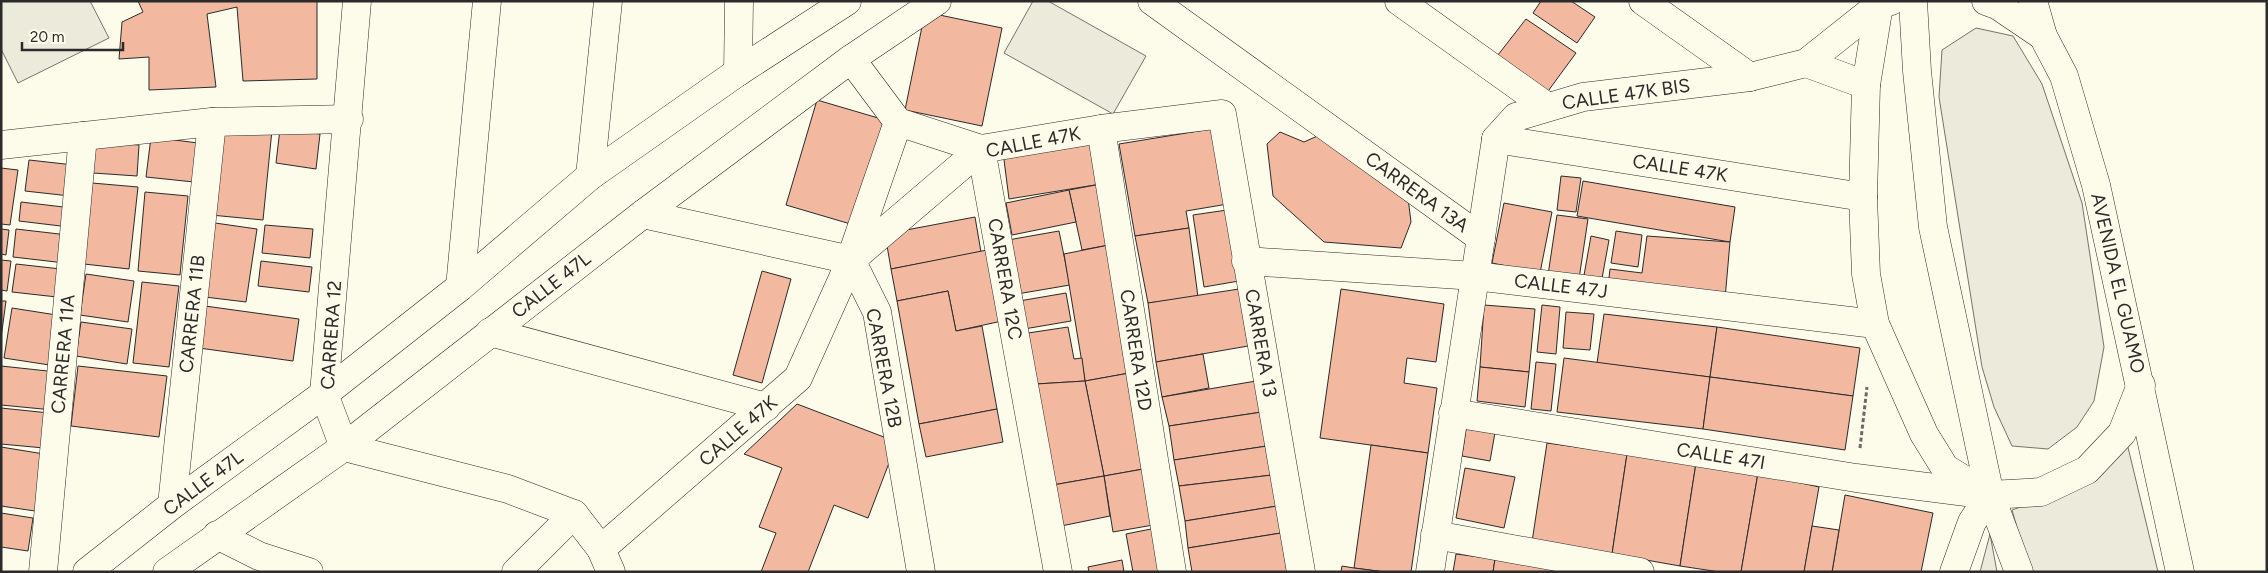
<svg xmlns="http://www.w3.org/2000/svg" width="2268" height="573" viewBox="0 0 2268 573" font-family="Figtree,sans-serif">
  <rect width="100%" height="100%" fill="#fdfbea"/>
  <!-- green -->
  <g fill="#ecebdb" stroke="#74746e">
    <path d="M 1,1 L 90,1 L 109,38 L 18,83 L 1,49 Z"/>
    <path d="M 1033,1 L 1048,1 L 1146,56 L 1113,114 L 1004,53 Z"/>
    <path d="M 1976,28 L 2013,36 L 2042,84 L 2082,203 L 2104,347 L 2094,401 L 2077,427 L 2048,449 L 2012,446 L 1994,407 L 1982,367 L 1939,97 L 1942,50 Z"/>
    <path d="M 2126,439 L 2158,572 L 2030,572 L 2012,510 L 2078,487 Z"/>
    <path d="M 1990,534 L 1997,572 L 1980,572 Z"/>
  </g>
  <!-- building -->
  <g fill="#f2b8a0" stroke="#2b2b2b">
    <path d="M 138,1 L 317,1 L 317,79 L 243,81 L 237,7 L 207,14 L 216,87 L 149,90 L 149,57 L 119,59 L 122,22 L 143,12 Z"/>
    <path d="M 1541,1 L 1571,1 L 1595,17 L 1577,43 L 1533,13 Z"/>
    <path d="M 925,12 L 1002,28 L 982,126 L 905,110 Z"/>
    <path d="M 1526,19 L 1576,53 L 1543,98 L 1494,60 Z"/>
    <path d="M 817,100 L 885,120 L 854,225 L 786,205 Z"/>
    <path d="M 220,126 L 272,130 L 263,220 L 211,215 Z"/>
    <path d="M 1217,128 L 1228,204 L 1186,211 L 1189,228 L 1135,236 L 1119,144 Z"/>
    <path d="M 280,129 L 320,134 L 316,169 L 276,163 Z"/>
    <path d="M 1280,132 L 1304,142 L 1324,133 L 1408,198 L 1411,222 L 1401,248 L 1324,242 L 1273,196 L 1267,144 Z"/>
    <path d="M 151,137 L 198,143 L 194,182 L 146,177 Z"/>
    <path d="M 1093,139 L 1101,184 L 1009,199 L 1003,152 Z"/>
    <path d="M 95,142 L 139,145 L 137,176 L 93,173 Z"/>
    <path d="M 29,160 L 74,165 L 70,196 L 25,191 Z"/>
    <path d="M 1,168 L 18,170 L 10,225 L 1,224 Z"/>
    <path d="M 1561,176 L 1581,178 L 1576,212 L 1557,210 Z"/>
    <path d="M 1583,181 L 1735,207 L 1730,242 L 1577,216 Z"/>
    <path d="M 92,183 L 138,187 L 129,269 L 84,264 Z"/>
    <path d="M 1101,184 L 1114,244 L 1082,250 L 1069,190 Z"/>
    <path d="M 1069,190 L 1076,222 L 1012,235 L 1006,203 Z"/>
    <path d="M 145,192 L 188,196 L 180,275 L 138,271 Z"/>
    <path d="M 21,202 L 72,208 L 69,227 L 19,221 Z"/>
    <path d="M 1504,203 L 1552,212 L 1540,273 L 1492,263 Z"/>
    <path d="M 1227,210 L 1239,281 L 1204,287 L 1193,215 Z"/>
    <path d="M 1557,215 L 1588,219 L 1579,279 L 1548,275 Z"/>
    <path d="M 975,217 L 981,252 L 891,269 L 885,234 Z"/>
    <path d="M 215,223 L 257,229 L 246,302 L 205,297 Z"/>
    <path d="M 265,225 L 313,229 L 310,258 L 262,253 Z"/>
    <path d="M 1189,228 L 1198,297 L 1148,303 L 1135,236 Z"/>
    <path d="M 1,229 L 9,230 L 6,255 L 1,254 Z"/>
    <path d="M 16,229 L 68,235 L 65,263 L 13,257 Z"/>
    <path d="M 1059,231 L 1070,285 L 1017,294 L 1008,240 Z"/>
    <path d="M 1616,231 L 1642,235 L 1638,267 L 1611,263 Z"/>
    <path d="M 1591,236 L 1609,240 L 1601,284 L 1583,281 Z"/>
    <path d="M 1647,236 L 1730,242 L 1725,299 L 1608,286 L 1610,269 L 1642,273 Z"/>
    <path d="M 1114,244 L 1135,372 L 1085,381 L 1064,254 Z"/>
    <path d="M 987,250 L 1002,321 L 956,331 L 948,291 L 897,301 L 891,269 Z"/>
    <path d="M 1,260 L 11,261 L 7,291 L 1,290 Z"/>
    <path d="M 261,261 L 312,267 L 309,292 L 258,286 Z"/>
    <path d="M 16,264 L 61,269 L 57,297 L 12,292 Z"/>
    <path d="M 762,271 L 791,279 L 762,383 L 733,375 Z"/>
    <path d="M 86,274 L 134,281 L 128,322 L 80,315 Z"/>
    <path d="M 142,282 L 179,286 L 169,367 L 133,363 Z"/>
    <path d="M 1239,289 L 1248,346 L 1156,362 L 1148,303 Z"/>
    <path d="M 1341,289 L 1444,304 L 1436,362 L 1407,358 L 1404,383 L 1437,388 L 1428,453 L 1320,438 Z"/>
    <path d="M 948,291 L 956,331 L 982,326 L 997,409 L 919,424 L 897,301 Z"/>
    <path d="M 1066,293 L 1071,321 L 1024,329 L 1019,301 Z"/>
    <path d="M 1,301 L 6,301 L 1,338 Z"/>
    <path d="M 1484,305 L 1535,309 L 1529,372 L 1480,367 Z"/>
    <path d="M 1542,305 L 1560,307 L 1556,354 L 1537,352 Z"/>
    <path d="M 205,306 L 299,319 L 293,361 L 199,348 Z"/>
    <path d="M 12,308 L 63,316 L 56,366 L 4,358 Z"/>
    <path d="M 1566,312 L 1594,314 L 1590,350 L 1563,348 Z"/>
    <path d="M 1604,314 L 1717,327 L 1710,377 L 1597,363 Z"/>
    <path d="M 81,322 L 132,329 L 127,364 L 76,356 Z"/>
    <path d="M 1068,327 L 1074,359 L 1082,358 L 1085,381 L 1036,384 L 1028,333 Z"/>
    <path d="M 1717,327 L 1860,348 L 1853,396 L 1710,377 Z"/>
    <path d="M 1203,354 L 1209,388 L 1162,397 L 1156,362 Z"/>
    <path d="M 1564,358 L 1710,377 L 1703,429 L 1557,412 Z"/>
    <path d="M 1536,362 L 1556,364 L 1551,411 L 1531,409 Z"/>
    <path d="M 1,366 L 57,372 L 53,410 L 1,405 Z"/>
    <path d="M 78,366 L 167,376 L 159,437 L 71,426 Z"/>
    <path d="M 1480,367 L 1529,372 L 1525,407 L 1477,401 Z"/>
    <path d="M 1135,372 L 1149,468 L 1104,476 L 1085,381 Z"/>
    <path d="M 1710,377 L 1853,396 L 1845,450 L 1703,429 Z"/>
    <path d="M 1085,381 L 1104,476 L 1053,485 L 1036,384 Z"/>
    <path d="M 1256,381 L 1262,412 L 1169,426 L 1162,397 Z"/>
    <path d="M 797,404 L 897,442 L 868,518 L 834,505 L 808,572 L 761,572 L 776,533 L 759,527 L 782,468 L 744,454 Z"/>
    <path d="M 1,408 L 49,413 L 44,448 L 1,444 Z"/>
    <path d="M 997,409 L 1003,442 L 926,457 L 919,424 Z"/>
    <path d="M 1262,412 L 1267,446 L 1174,460 L 1169,426 Z"/>
    <path d="M 1467,423 L 1496,427 L 1490,461 L 1462,456 Z"/>
    <path d="M 1547,443 L 1627,454 L 1612,554 L 1532,542 Z"/>
    <path d="M 1371,445 L 1428,453 L 1411,572 L 1385,572 L 1354,568 Z"/>
    <path d="M 1267,446 L 1272,475 L 1179,486 L 1174,460 Z"/>
    <path d="M 1,447 L 44,454 L 35,511 L 1,506 Z"/>
    <path d="M 1627,454 L 1696,463 L 1680,566 L 1612,554 Z"/>
    <path d="M 1696,463 L 1758,473 L 1741,572 L 1720,572 L 1680,566 Z"/>
    <path d="M 1149,468 L 1159,524 L 1113,532 L 1104,476 Z"/>
    <path d="M 1465,468 L 1515,477 L 1504,528 L 1456,518 Z"/>
    <path d="M 1758,473 L 1819,487 L 1804,572 L 1741,572 Z"/>
    <path d="M 1272,475 L 1277,506 L 1185,521 L 1179,486 Z"/>
    <path d="M 1104,476 L 1110,516 L 1061,526 L 1053,485 Z"/>
    <path d="M 1845,495 L 1933,513 L 1921,572 L 1832,572 Z"/>
    <path d="M 1277,506 L 1281,533 L 1188,548 L 1185,521 Z"/>
    <path d="M 1,513 L 33,518 L 28,551 L 1,547 Z"/>
    <path d="M 1812,526 L 1839,530 L 1832,572 L 1804,572 Z"/>
    <path d="M 1156,528 L 1165,572 L 1133,572 L 1126,534 Z"/>
    <path d="M 1281,533 L 1287,572 L 1192,572 L 1188,548 Z"/>
    <path d="M 1456,554 L 1495,559 L 1493,572 L 1453,572 Z"/>
    <path d="M 1495,559 L 1551,568 L 1551,572 L 1493,572 Z"/>
    <path d="M 1122,560 L 1124,572 L 1089,572 L 1088,567 Z"/>
    <path d="M 1342,566 L 1354,568 L 1385,572 L 1341,572 Z"/>
  </g>
  <g fill="none" stroke-linecap="round" stroke-linejoin="round">
    <defs>
      <g id="minor">
        <path d="M 357,1 L 324,394 L 344,447 L 508,489 L 574,514 L 601,549 L 611,572"/>
        <path d="M 1152,1 L 1481,238"/>
        <path d="M 1399,1 L 1546,106"/>
        <path d="M 1643,1 L 1750,77"/>
        <path d="M 1879,5 L 1866,85 L 1863,197 L 1866,274 L 1875,324 L 1924,434 L 1945,468 L 1981,490"/>
        <path d="M 851,59 L 898,122 L 981,149 L 1058,572"/>
        <path d="M 1806,63 L 1866,85"/>
        <path d="M 738,72 L 739,1"/>
        <path d="M 1101,129 L 1172,572"/>
        <path d="M 1496,139 L 1863,197"/>
        <path d="M 1,145 L 212,122 L 349,119"/>
        <path d="M 590,176 L 608,1"/>
        <path d="M 643,214 L 851,260"/>
        <path d="M 851,258 L 898,122"/>
        <path d="M 851,260 L 877,312 L 921,572"/>
        <path d="M 1246,261 L 1475,276 L 1875,324"/>
        <path d="M 460,287 L 487,1"/>
        <path d="M 490,332 L 766,407"/>
        <path d="M 1453,413 L 1856,478 L 1990,495"/>
        <path d="M 172,505 L 212,122"/>
        <path d="M 217,535 L 259,556 L 309,572"/>
        <path d="M 1435,535 L 1640,572"/>
        <path d="M 601,549 L 798,378 L 851,260 L 981,149 L 1101,129 L 1222,114 L 1301,572"/>
        <path d="M 43,572 L 83,136"/>
        <path d="M 87,572 L 172,505 L 324,394 L 460,287 L 590,176 L 738,72 L 847,1"/>
        <path d="M 167,572 L 344,447 L 643,214 L 851,59 L 937,1"/>
        <path d="M 516,572 L 574,514"/>
        <path d="M 1430,572 L 1496,139 L 1516,117 L 1583,97 L 1750,77 L 1806,63 L 1879,5 L 1891,1"/>
      </g>
      <g id="major">
        <path d="M 1913,1 L 1917,71 L 1933,227 L 1990,495 L 2019,572"/>
        <path d="M 1986,1 L 1997,5 L 2043,36"/>
        <path d="M 2033,1 L 2043,36 L 2064,76 L 2096,185 L 2180,572"/>
        <path d="M 1990,495 L 2041,492 L 2087,470 L 2122,433 L 2141,385"/>
        <path d="M 1954,572 L 1972,522 L 1990,495"/>
      </g>
    </defs>
    <!-- minor casing -->
    <use href="#minor" stroke="#2b2b2b" stroke-width="29"/>
    <!-- major casing -->
    <use href="#major" stroke="#2b2b2b" stroke-width="29"/>
    <!-- path -->
    <path stroke="#6a6964" stroke-width="3" stroke-dasharray="4 2.5" stroke-linecap="butt" d="M 1860,448 L 1867,387"/>
    <!-- minor -->
    <use href="#minor" stroke="#fdfbea" stroke-width="28"/>
    <!-- major -->
    <use href="#major" stroke="#fdfbea" stroke-width="28"/>
  </g>
  <g text-anchor="middle" dominant-baseline="central" stroke-width="4" stroke-linejoin="round" paint-order="stroke">
    <!-- street labels -->
    <g font-size="19" fill="#2b2b2b" stroke="#fdfbea">
      <text transform="translate(1626 94) rotate(-8)">CALLE 47K BIS</text>
      <text transform="translate(1033 142) rotate(-11)">CALLE 47K</text>
      <text transform="translate(1680 168) rotate(9)">CALLE 47K</text>
      <text transform="translate(1417 192) rotate(36)">CARRERA 13A</text>
      <text transform="translate(1005 279) rotate(80)">CARRERA 12C</text>
      <text transform="translate(2118 283) rotate(77)">AVENIDA EL GUAMO</text>
      <text transform="translate(551 285) rotate(-38)">CALLE 47L</text>
      <text transform="translate(1561 286) rotate(7)">CALLE 47J</text>
      <text transform="translate(192 314) rotate(-84)">CARRERA 11B</text>
      <text transform="translate(331 335) rotate(-86)">CARRERA 12</text>
      <text transform="translate(1261 343) rotate(80)">CARRERA 13</text>
      <text transform="translate(1136 350) rotate(81)">CARRERA 12D</text>
      <text transform="translate(63 354) rotate(-85)">CARRERA 11A</text>
      <text transform="translate(884 368) rotate(79)">CARRERA 12B</text>
      <text transform="translate(738 431) rotate(-41)">CALLE 47K</text>
      <text transform="translate(1721 456) rotate(9)">CALLE 47I</text>
      <text transform="translate(203 483) rotate(-37)">CALLE 47L</text>
    </g>
  </g>
  <!-- border -->
  <rect width="2268" height="573" fill="none" stroke="#2b2b2b" stroke-width="5"/>
  <!-- scale -->
  <path d="M22 42v8h101v-8" fill="none" stroke="#2b2b2b" stroke-width="2.5"/>
  <text x="30" y="42" font-size="15" fill="#2b2b2b" stroke="#fdfbea" stroke-width="4" paint-order="stroke">20 m</text>
</svg>
